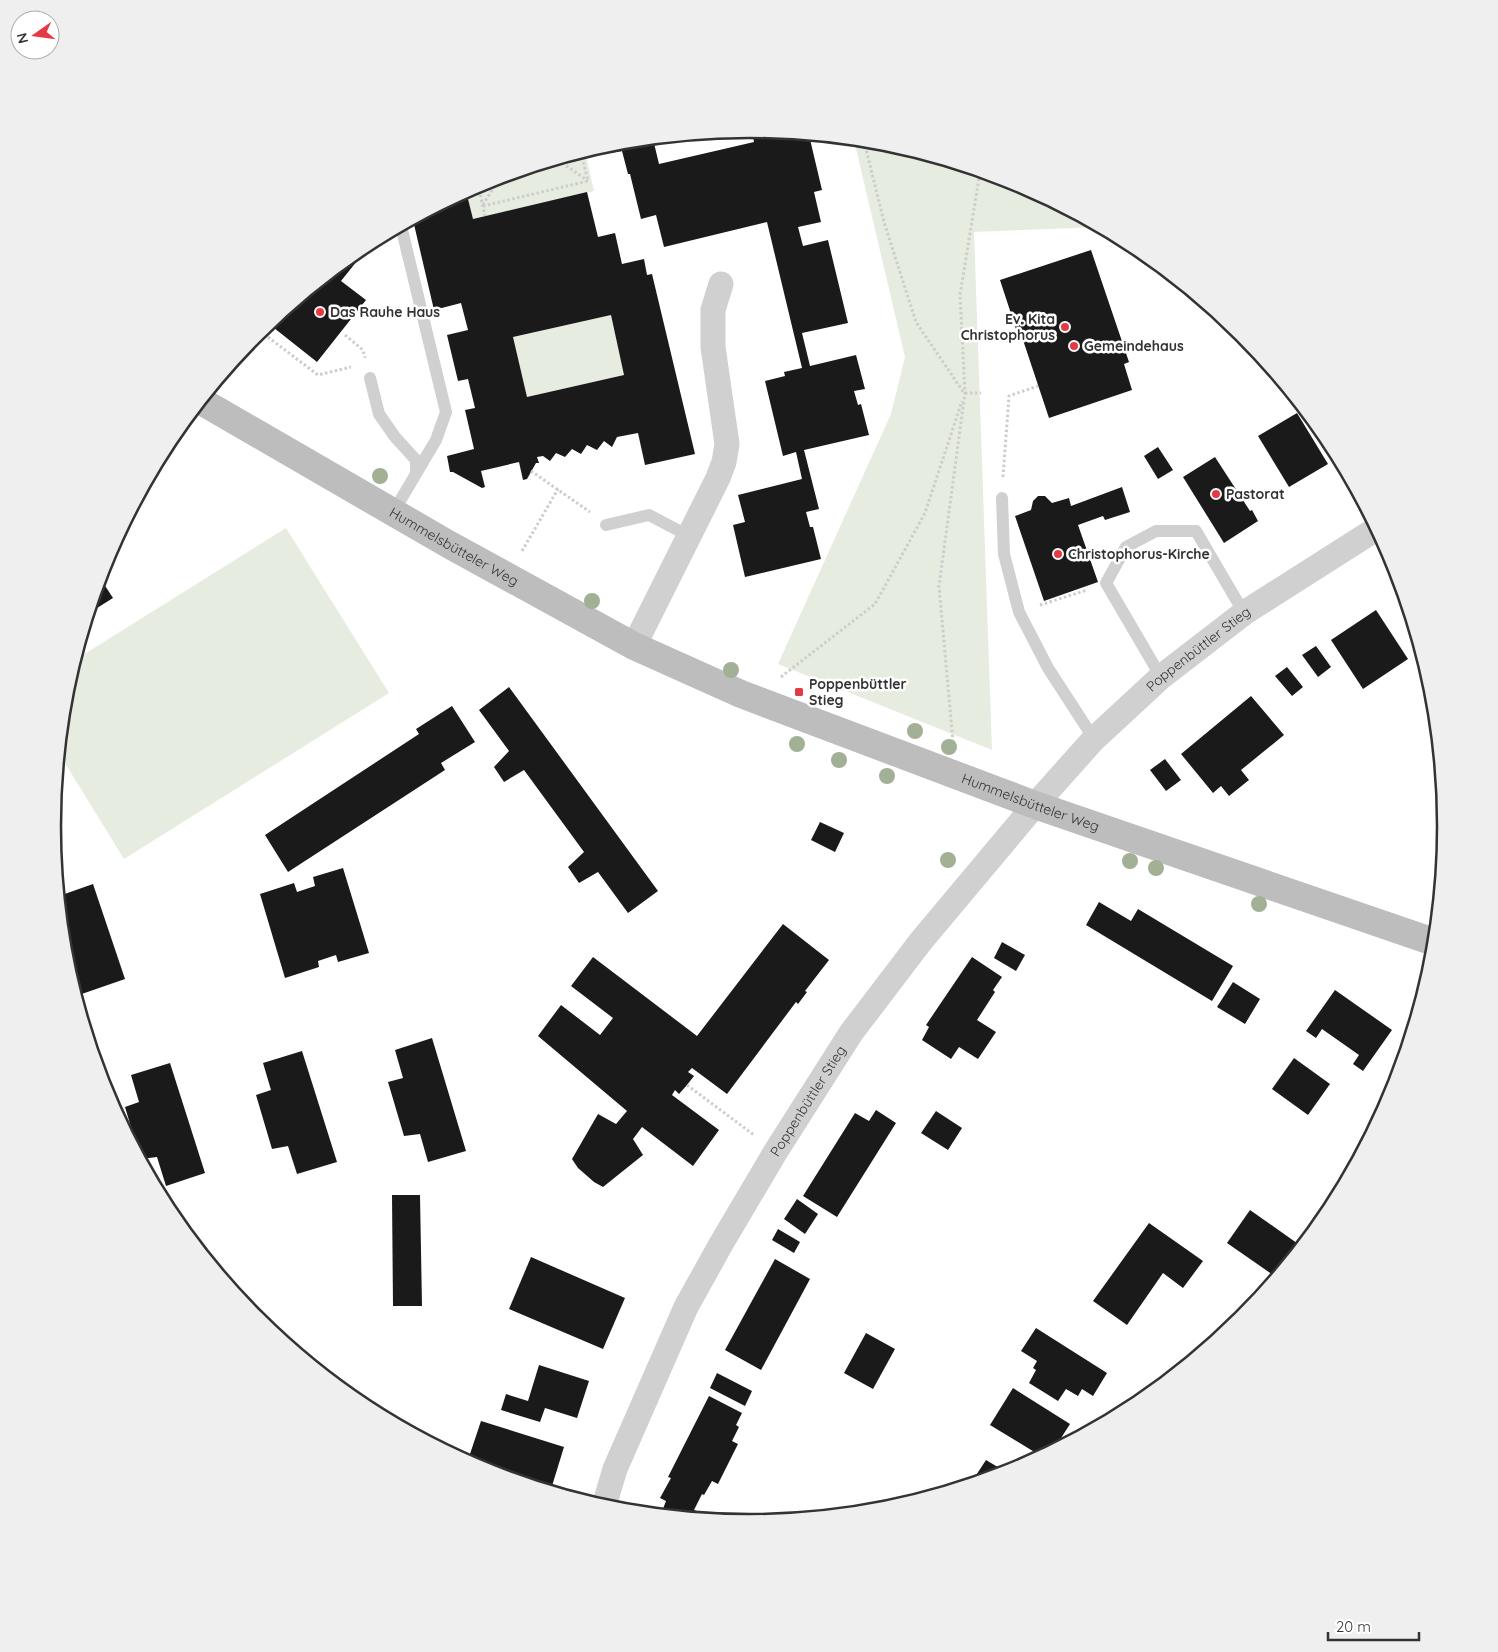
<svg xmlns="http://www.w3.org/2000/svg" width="1498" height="1652" viewBox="0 0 1498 1652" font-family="Quicksand,sans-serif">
  <rect width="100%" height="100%" fill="#fff"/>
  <!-- green -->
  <g fill="#e6ecdf">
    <path d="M 854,140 L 885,143 L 1016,183 L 1099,227 L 974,232 L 992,750 L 778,664 L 891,414 L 905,357 Z"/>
    <path d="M 585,151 L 594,191 L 473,219 L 466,191 L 483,182 Z"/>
    <path d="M 611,315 L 624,375 L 527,397 L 513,337 Z"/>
    <path d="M 286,528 L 389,693 L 124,859 L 60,755 L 66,690 L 75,660 Z"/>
  </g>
  <!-- building -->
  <g fill="#1a1a1a" fill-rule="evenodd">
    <path d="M 749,130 L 809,135 L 822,190 L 814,192 L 821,222 L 798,227 L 803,246 L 828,240 L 848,323 L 802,333 L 810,366 L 856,355 L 865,389 L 854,391 L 858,405 L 861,404 L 869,435 L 804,450 L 819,509 L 806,512 L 810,527 L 813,527 L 821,559 L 745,577 L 733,525 L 745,522 L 738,495 L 802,479 L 796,452 L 783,456 L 765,381 L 785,376 L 784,372 L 802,368 L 767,222 L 664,247 L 656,215 L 641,219 L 630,174 L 628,174 L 622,151 L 610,153 L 608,144 L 653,139 L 659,164 L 754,142 L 753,137 L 705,137 L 705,134 Z"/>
    <path d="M 466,191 L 473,219 L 587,192 L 598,237 L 615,233 L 622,264 L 644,259 L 647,275 L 652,274 L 695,454 L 645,465 L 638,433 L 617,437 L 612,447 L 604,441 L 597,450 L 587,445 L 581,454 L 572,449 L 565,457 L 556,453 L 550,461 L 543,456 L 537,457 L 539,463 L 536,463 L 527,479 L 523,480 L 519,462 L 481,471 L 485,487 L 482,488 L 453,472 L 450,472 L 447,456 L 474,449 L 465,410 L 475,408 L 468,379 L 458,381 L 447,335 L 468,330 L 461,303 L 434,310 L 413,220 ZM 611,315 L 624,375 L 527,397 L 513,337 Z"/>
    <path d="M 373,241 L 341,281 L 366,300 L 317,362 L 269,324 L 362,247 Z"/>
    <path d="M 1091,250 L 1129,362 L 1124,364 L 1132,390 L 1049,418 L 1019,328 L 1016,329 L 1000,280 Z"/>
    <path d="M 1297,413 L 1328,464 L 1289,487 L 1258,436 Z"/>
    <path d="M 1158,447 L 1173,470 L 1158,479 L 1144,456 Z"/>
    <path d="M 1215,457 L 1250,511 L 1252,510 L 1258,521 L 1224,543 L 1183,477 Z"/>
    <path d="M 1122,487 L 1130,512 L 1105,520 L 1103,516 L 1078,525 L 1098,582 L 1044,601 L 1015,516 L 1031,510 L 1033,501 L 1038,496 L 1045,496 L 1052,503 L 1069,498 L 1071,506 Z"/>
    <path d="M 100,578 L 113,598 L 89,613 L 94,597 Z"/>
    <path d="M 1376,610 L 1408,659 L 1363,689 L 1331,640 Z"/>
    <path d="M 1316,646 L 1331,667 L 1318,677 L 1302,655 Z"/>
    <path d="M 1287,667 L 1303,687 L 1292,696 L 1275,676 Z"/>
    <path d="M 509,687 L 658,891 L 628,913 L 598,872 L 579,883 L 568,867 L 584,852 L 524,770 L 504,782 L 494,767 L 509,751 L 479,710 Z"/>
    <path d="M 1251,696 L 1284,735 L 1241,770 L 1249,780 L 1229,796 L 1221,786 L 1213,793 L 1181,754 Z"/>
    <path d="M 452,706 L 475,742 L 441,763 L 445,770 L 288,872 L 265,835 L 419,734 L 416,729 Z"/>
    <path d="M 1165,759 L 1181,780 L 1166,791 L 1150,770 Z"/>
    <path d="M 820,822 L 844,833 L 835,852 L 811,840 Z"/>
    <path d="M 343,868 L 369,953 L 338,962 L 336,955 L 318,961 L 319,967 L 285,978 L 260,894 L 294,883 L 297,892 L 315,886 L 313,877 Z"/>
    <path d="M 93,884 L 125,979 L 76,996 L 66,962 L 59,896 Z"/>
    <path d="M 1099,902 L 1131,921 L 1138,909 L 1233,966 L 1212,1001 L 1086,925 Z"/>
    <path d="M 783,924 L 829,960 L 805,991 L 807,992 L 798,1004 L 796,1002 L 727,1094 L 692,1068 L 688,1072 L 694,1076 L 687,1085 L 679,1094 L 675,1090 L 672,1095 L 719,1130 L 693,1166 L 642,1127 L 633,1139 L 643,1155 L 603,1187 L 594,1182 L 578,1168 L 572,1159 L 598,1114 L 616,1124 L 627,1111 L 538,1036 L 561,1005 L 600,1035 L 613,1018 L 571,986 L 593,957 L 697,1036 Z"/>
    <path d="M 1002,942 L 1025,955 L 1016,971 L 994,958 Z"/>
    <path d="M 972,957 L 1002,977 L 993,990 L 995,992 L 977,1020 L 996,1032 L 978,1059 L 959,1047 L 951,1059 L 922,1040 L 929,1027 L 926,1025 Z"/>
    <path d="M 1233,982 L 1260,999 L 1245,1024 L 1217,1007 Z"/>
    <path d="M 1335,990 L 1392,1030 L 1363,1071 L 1353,1064 L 1359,1055 L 1322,1029 L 1316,1038 L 1306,1031 Z"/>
    <path d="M 432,1038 L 466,1151 L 428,1162 L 420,1134 L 404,1136 L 388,1082 L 403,1078 L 395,1050 Z"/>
    <path d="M 302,1051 L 337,1162 L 297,1174 L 288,1146 L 272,1149 L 256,1095 L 271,1090 L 263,1063 Z"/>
    <path d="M 1294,1058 L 1330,1084 L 1308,1115 L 1272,1089 Z"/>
    <path d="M 170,1063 L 205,1173 L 166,1186 L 157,1157 L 141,1159 L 140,1157 L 125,1107 L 139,1102 L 131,1075 Z"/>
    <path d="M 876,1110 L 896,1123 L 837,1217 L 803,1196 L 855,1113 L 869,1121 Z"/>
    <path d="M 936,1111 L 962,1128 L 948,1150 L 921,1133 Z"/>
    <path d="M 392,1195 L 420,1195 L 422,1306 L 393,1306 Z"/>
    <path d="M 797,1199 L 818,1214 L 805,1234 L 784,1219 Z"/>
    <path d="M 1250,1210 L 1301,1246 L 1276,1277 L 1227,1243 Z"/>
    <path d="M 1149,1223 L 1203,1261 L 1183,1288 L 1163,1273 L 1127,1325 L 1093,1301 Z"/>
    <path d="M 778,1229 L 800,1242 L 794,1253 L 772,1240 Z"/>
    <path d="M 531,1257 L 625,1298 L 603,1349 L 509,1309 Z"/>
    <path d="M 775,1259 L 810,1279 L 761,1370 L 725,1350 Z"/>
    <path d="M 1036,1328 L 1107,1373 L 1093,1396 L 1082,1389 L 1078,1396 L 1066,1389 L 1058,1401 L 1029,1383 L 1036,1370 L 1033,1368 L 1037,1361 L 1021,1351 Z"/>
    <path d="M 866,1333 L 895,1349 L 873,1389 L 844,1373 Z"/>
    <path d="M 539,1365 L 589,1381 L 577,1418 L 545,1408 L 540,1422 L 501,1410 L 506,1394 L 528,1401 Z"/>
    <path d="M 717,1373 L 752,1391 L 745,1406 L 710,1388 Z"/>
    <path d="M 1013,1388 L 1070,1424 L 1054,1449 L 1041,1456 L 990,1425 Z"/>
    <path d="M 709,1396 L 742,1413 L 736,1425 L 739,1427 L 732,1441 L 738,1444 L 718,1484 L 712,1481 L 704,1495 L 702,1494 L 694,1510 L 705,1514 L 704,1518 L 661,1514 L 666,1501 L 660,1498 L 671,1478 L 668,1477 Z"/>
    <path d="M 481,1421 L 564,1447 L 552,1486 L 468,1460 Z"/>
    <path d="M 986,1460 L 1006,1472 L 971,1483 Z"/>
  </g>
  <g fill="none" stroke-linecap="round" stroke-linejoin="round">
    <!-- path -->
    <g stroke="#cdcdcd" stroke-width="3" stroke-dasharray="2.5 2.5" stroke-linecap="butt">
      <path d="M 864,141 L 884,222 L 916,322 L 964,393"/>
      <path d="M 558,160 L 588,181"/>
      <path d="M 478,185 L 485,216"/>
      <path d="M 483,205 L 500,177"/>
      <path d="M 483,206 L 588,181 L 581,153"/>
      <path d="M 260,331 L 318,375 L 351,367"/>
      <path d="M 345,335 L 363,350 L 365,358"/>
      <path d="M 965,393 L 981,393"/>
      <path d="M 531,471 L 590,512"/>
      <path d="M 1003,477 L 1009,396 L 1038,386"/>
      <path d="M 522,551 L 558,489"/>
      <path d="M 1040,605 L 1087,590"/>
      <path d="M 781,677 L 875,604 L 925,513 L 962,401"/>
      <path d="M 953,742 L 939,586 L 965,393 L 960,295 L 980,172"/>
      <path d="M 687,1085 L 754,1135"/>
    </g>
    <!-- lane -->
    <g stroke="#d0d0d0" stroke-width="12">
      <path d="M 370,378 L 379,414 L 395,437 L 416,460 L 416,473"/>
      <path d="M 1002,498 L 1004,554 L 1019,612 L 1048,668 L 1094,739"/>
      <path d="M 394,511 L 436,440 L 446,412 L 401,226"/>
      <path d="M 606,525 L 649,515 L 689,536"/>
      <path d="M 1161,677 L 1106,583 L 1126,547 L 1156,531 L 1196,531 L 1244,613"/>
    </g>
    <!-- street -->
    <g stroke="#d0d0d0" stroke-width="25">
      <path d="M 634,646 L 718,478 L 724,462 L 727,444 L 713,347 L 713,310 L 721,284"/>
      <path id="s1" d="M 604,1506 L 615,1469 L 686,1307 L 721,1244 L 776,1151 L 851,1033 L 921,941 L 1035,805 L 1094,739 L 1161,677 L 1244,613 L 1376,529"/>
    </g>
    <!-- secondary -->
    <path stroke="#bdbdbd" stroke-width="28" id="s2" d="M 201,401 L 448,544 L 634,646 L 741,694 L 1035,805 L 1434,942"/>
  </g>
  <!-- trees -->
  <g fill="#a2b095">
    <circle cx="380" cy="476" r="8"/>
    <circle cx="592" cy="601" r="8"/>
    <circle cx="731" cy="670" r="8"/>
    <circle cx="915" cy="731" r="8"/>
    <circle cx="797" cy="744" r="8"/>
    <circle cx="949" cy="747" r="8"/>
    <circle cx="839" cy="760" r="8"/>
    <circle cx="887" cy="776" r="8"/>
    <circle cx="948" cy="860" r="8"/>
    <circle cx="1130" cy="861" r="8"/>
    <circle cx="1156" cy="868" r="8"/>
    <circle cx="1259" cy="904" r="8"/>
  </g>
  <!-- markers -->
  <g fill="#e63946" stroke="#fff" stroke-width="2">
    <circle cx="320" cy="312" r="5"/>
    <circle cx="1065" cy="327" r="5"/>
    <circle cx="1074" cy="346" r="5"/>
    <circle cx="1216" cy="494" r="5"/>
    <circle cx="1058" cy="554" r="5"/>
    <rect x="794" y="687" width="10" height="10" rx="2.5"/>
  </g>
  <g text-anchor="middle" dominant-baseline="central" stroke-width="5" stroke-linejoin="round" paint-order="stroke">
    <!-- poi labels -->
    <g font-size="14" font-weight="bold" fill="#333" stroke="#fff" text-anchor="start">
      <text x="330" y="312">Das Rauhe Haus</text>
      <text x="1055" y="319" text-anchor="end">Ev. Kita<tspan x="1055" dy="16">Christophorus</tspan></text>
      <text x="1084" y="346">Gemeindehaus</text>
      <text x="1226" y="494">Pastorat</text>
      <text x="1068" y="554">Christophorus-Kirche</text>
      <text x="809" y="684">Poppenbüttler<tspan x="809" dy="16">Stieg</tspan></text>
    </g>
    <!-- street labels -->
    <g font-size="14" fill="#333" stroke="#fff">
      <text stroke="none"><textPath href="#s2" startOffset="292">Hummelsbütteler Weg</textPath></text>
      <text stroke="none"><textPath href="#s1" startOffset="1055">Poppenbüttler Stieg</textPath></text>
      <text stroke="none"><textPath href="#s2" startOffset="924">Hummelsbütteler Weg</textPath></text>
      <text stroke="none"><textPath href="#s1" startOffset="455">Poppenbüttler Stieg</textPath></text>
    </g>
  </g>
  <!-- crop -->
  <path d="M0 0H1498V1652H0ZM61 826a688 688 0 1 1 1376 0a688 688 0 1 1-1376 0Z" fill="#efefef" fill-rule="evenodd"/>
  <path fill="none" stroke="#333" stroke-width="2.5" d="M61 826a688 688 0 1 1 1376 0a688 688 0 1 1-1376 0Z"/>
  <!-- north arrow -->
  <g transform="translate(35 35) rotate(256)"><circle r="24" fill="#ffffff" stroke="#adadad"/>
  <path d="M0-4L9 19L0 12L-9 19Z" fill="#e63946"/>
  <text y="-8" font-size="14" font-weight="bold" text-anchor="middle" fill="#333333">N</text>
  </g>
  <!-- scale -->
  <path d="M1328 1632v8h91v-8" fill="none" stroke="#333333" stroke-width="2.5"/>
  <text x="1336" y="1632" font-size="15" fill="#333333" stroke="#ffffff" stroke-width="4" paint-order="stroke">20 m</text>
</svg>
